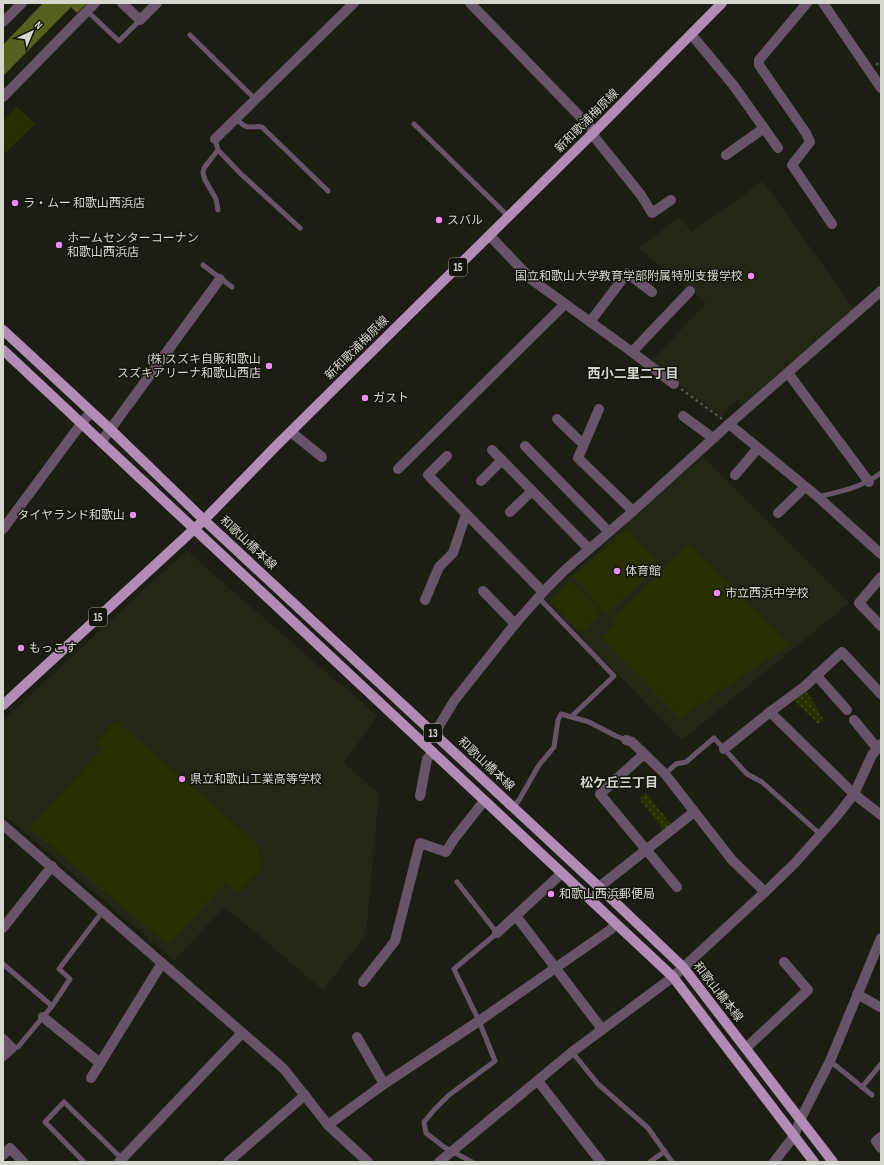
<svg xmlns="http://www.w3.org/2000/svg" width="884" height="1165" viewBox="0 0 884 1165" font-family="'Sofia Sans Condensed','Noto Sans JP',sans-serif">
  <defs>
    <pattern id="park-dots" width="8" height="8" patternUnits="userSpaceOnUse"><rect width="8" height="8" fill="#2a2f00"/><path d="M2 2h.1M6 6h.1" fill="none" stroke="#484c24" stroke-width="1.8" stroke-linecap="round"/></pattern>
  </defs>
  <rect width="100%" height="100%" fill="#1c1e13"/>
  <!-- built -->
  <g fill="#242715">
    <path d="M 763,181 L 854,309 L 742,405 L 736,401 L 729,407 L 722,417 L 650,363 L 706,303 L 638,248 L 680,217 L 692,232 Z"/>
    <path d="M 702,456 L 849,603 L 682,740 L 544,599 Z"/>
    <path d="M 187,551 L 344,688 L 346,687 L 377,716 L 344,763 L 379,794 L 366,935 L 323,990 L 225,907 L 174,960 L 3,814 L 3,721 L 139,594 Z"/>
  </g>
  <!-- park -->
  <g fill="url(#park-dots)">
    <path d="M 806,690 L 823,719 L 818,724 L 793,700 Z"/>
    <path d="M 646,793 L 671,824 L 663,830 L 639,798 Z"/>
  </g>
  <!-- garden -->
  <g fill="#2a2f00">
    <path d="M 17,107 L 35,124 L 3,155 L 3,121 Z"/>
    <path d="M 627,529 L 660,565 L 607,613 L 573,577 Z"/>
    <path d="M 689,543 L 790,644 L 680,718 L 601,637 L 617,624 L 613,618 L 667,566 Z"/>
    <path d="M 571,581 L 601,613 L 580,633 L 550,601 Z"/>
    <path d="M 115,720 L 257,844 L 262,869 L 238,893 L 225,883 L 168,945 L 30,828 L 102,749 L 96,744 Z"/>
  </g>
  <!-- water -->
  <path fill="#58601e" d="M 43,3 L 87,3 L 77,13 L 71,7 L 3,76 L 3,45 Z"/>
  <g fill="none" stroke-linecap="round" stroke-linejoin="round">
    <!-- path -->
    <g stroke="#595b51" stroke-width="2" stroke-dasharray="3 3" stroke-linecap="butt">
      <path d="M 876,65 L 881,61"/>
      <path d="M 681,389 L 722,419"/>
    </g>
    <!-- lane -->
    <g stroke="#675469" stroke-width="5">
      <path d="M 87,11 L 119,41 L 140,20"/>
      <path d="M 190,35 L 255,99"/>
      <path d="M 236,118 C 240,122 244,128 251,127 C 256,127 257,126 262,127 L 328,191"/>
      <path d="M 414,124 L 509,217"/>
      <path d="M 215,139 L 218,150 L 241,174 L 300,228"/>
      <path d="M 218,210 L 216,199 L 205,180 L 203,173 L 204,168 L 218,150"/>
      <path d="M 203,265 L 232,287"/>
      <path d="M 818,497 C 842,491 860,488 881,473"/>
      <path d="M 538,597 L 614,676 L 572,716"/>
      <path d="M 665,774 L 676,764 L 686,762 L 714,738 L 747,774 L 762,782 L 820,834"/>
      <path d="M 513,807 L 519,800 L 539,765 L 554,747 L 558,720 L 561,714 L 589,722 L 616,736 L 626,740"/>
      <path d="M 457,882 L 497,933 L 454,969 L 479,1021 L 495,1061 L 449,1095 L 434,1110 L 424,1122 L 426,1133 L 444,1147 L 472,1162"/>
      <path d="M 3,964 L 52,1006"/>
      <path d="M 12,1048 L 18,1047 L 52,1006 L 70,979 L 59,969 L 103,911"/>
      <path d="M 572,1052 L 598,1084 L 648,1128 L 672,1162"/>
      <path d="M 830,1061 L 872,1095"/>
      <path d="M 862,1087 L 881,1064"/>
      <path d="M 84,1162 L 45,1122 L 64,1102 L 122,1159"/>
      <path d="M 650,1162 L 665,1151"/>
    </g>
    <!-- street -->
    <g stroke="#675469" stroke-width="10">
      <path d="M 122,3 L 140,20 L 157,3"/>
      <path d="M 470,3 L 595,132"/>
      <path d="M 807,3 L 759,60 L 759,65 L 806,133 L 810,142 L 792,165 L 832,224"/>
      <path d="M 823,3 L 881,88"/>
      <path d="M 3,22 L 22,3"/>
      <path d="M 691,34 L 734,86 L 778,148"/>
      <path d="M 3,97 L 95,3"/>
      <path d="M 592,134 L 641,195 L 652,213 L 671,200"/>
      <path d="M 215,139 L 354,3"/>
      <path d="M 726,155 L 764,128"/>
      <path d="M 490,236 L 532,280 L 632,352 L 674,384"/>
      <path d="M 590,322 L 627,273 L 652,292"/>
      <path d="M 632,352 L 690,291"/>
      <path d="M 788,373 L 869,482"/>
      <path d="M 599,409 L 578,458 L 633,511"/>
      <path d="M 683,416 L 713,438"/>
      <path d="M 557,419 L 583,444"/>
      <path d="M 729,424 L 818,497 L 881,554"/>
      <path d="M 291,432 L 322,457"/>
      <path d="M 101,442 L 220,279"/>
      <path d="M 525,446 L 609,532"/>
      <path d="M 492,450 L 589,549"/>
      <path d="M 447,456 L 428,475 L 543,592"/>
      <path d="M 398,469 L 565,304"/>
      <path d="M 735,475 L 758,448"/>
      <path d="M 481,481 L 502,460"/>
      <path d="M 510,512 L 532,491"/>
      <path d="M 778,513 L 805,487"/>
      <path d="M 3,529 L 81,424 L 91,412"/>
      <path d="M 881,577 L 859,603 L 881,626"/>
      <path d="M 483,591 L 515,624"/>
      <path d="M 425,600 L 439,567 L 453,553 L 466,514"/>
      <path d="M 816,675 L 847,710"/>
      <path d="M 770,712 L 854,794 L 881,815"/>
      <path d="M 854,720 L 877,748"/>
      <path d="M 626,740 L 632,742 L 665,774 L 732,860 L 765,892"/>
      <path d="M 424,744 L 434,734 L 454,701 L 515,624 L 543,592 L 565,570 L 631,513 L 729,424 L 881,291"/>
      <path d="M 724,749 L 770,712 L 805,686 L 842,652 L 881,694"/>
      <path d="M 644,754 L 600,794 L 677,887"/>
      <path d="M 420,796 L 427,759 L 433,752"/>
      <path d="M 3,825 L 284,1069 L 328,1125 L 368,1162"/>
      <path d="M 599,887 L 694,812"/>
      <path d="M 516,916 L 602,1029"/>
      <path d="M 3,928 L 52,866"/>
      <path d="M 497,933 L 562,873"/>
      <path d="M 363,982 L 395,941 L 420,843 L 446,852 L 454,839 L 484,801"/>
      <path d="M 857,994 L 880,1007"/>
      <path d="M 43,1017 L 100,1063"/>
      <path d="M 357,1037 L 384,1084"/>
      <path d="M 3,1039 L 12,1048 L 3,1056"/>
      <path d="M 746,1048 L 808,990 L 784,962"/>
      <path d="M 91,1078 L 162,963"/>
      <path d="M 538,1081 L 601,1162"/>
      <path d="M 328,1125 L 384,1084 L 479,1021 L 610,930 L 616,924"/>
      <path d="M 881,1137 L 876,1141 L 881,1148"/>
      <path d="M 3,1155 L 10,1148 L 23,1162"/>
      <path d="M 119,1162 L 242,1033"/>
      <path d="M 228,1162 L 305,1095"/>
      <path d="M 439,1162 L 572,1052 L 673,977 L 765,892 L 795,863 L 836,817 L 854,794 L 872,755 L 881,744"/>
      <path d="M 774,1162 L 794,1136 L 801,1118 L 830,1061 L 881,938"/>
    </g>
    <!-- primary -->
    <g stroke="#b28bb7" stroke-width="10">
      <path d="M 3,330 L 111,430 L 204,520 L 599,887 L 683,967 L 833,1162"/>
      <path d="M 3,350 L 673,977 L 814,1162"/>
      <path d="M 3,705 L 204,520 L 276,446 L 592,134 L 722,3"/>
    </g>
  </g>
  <!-- markers -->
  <g fill="#ed8cfa" stroke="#13150a" stroke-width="1.5">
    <circle cx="15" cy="203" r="4"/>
    <circle cx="439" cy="220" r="4"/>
    <circle cx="59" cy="245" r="4"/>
    <circle cx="751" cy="276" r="4"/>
    <circle cx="269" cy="366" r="4"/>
    <circle cx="365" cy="398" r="4"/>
    <circle cx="133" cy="515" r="4"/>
    <circle cx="617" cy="571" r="4"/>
    <circle cx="717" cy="593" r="4"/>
    <circle cx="21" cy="648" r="4"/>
    <circle cx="182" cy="779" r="4"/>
    <circle cx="551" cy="894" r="4"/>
  </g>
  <g text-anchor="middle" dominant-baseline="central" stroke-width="3" stroke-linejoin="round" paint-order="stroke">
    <!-- shield labels -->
    <g fill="#13150a" stroke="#9c9e95" stroke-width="1">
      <rect x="449" y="258" width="18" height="18" rx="3"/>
      <rect x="89" y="608" width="18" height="18" rx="3"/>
      <rect x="424" y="724" width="18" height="18" rx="3"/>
    </g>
    <g font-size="11" font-weight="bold" fill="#d6d8d0">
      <text x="458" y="267">15</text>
      <text x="98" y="617">15</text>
      <text x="433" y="733">13</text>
    </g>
    <!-- street labels -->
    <g font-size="12" fill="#d6d8d0" stroke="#13150a">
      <text transform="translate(587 121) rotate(-45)">新和歌浦梅原線</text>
      <text transform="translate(357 348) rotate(-45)">新和歌浦梅原線</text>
      <text transform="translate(248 543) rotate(43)">和歌山橋本線</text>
      <text transform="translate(486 764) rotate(43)">和歌山橋本線</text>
      <text transform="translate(718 992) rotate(52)">和歌山橋本線</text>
    </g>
    <!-- poi labels -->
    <g font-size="12" fill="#d6d8d0" stroke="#13150a" text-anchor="start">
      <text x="23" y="203">ラ・ムー 和歌山西浜店</text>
      <text x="447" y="220">スバル</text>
      <text x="67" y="238">ホームセンターコーナン<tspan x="67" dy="14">和歌山西浜店</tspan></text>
      <text x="743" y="276" text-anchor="end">国立和歌山大学教育学部附属特別支援学校</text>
      <text x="261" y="359" text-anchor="end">(株)スズキ自販和歌山<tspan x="261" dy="14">スズキアリーナ和歌山西店</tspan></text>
      <text x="373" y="398">ガスト</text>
      <text x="125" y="515" text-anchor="end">タイヤランド和歌山</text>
      <text x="625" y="571">体育館</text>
      <text x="725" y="593">市立西浜中学校</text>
      <text x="29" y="648">もっこす</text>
      <text x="190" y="779">県立和歌山工業高等学校</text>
      <text x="559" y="894">和歌山西浜郵便局</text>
    </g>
    <!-- neighbourhood labels -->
    <g font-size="13" font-weight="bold" fill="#d6d8d0" stroke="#13150a">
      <text x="633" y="374">西小二里二丁目</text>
      <text x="619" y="783">松ケ丘三丁目</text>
    </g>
  </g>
  <!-- border -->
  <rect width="884" height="1165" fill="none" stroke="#d6d8d0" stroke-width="8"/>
  <!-- north arrow -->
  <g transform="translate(32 32) rotate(44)" stroke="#13150a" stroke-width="3" paint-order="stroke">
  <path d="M0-3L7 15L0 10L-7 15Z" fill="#d6d8d0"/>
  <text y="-6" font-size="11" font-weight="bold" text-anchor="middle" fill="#d6d8d0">N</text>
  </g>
</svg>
